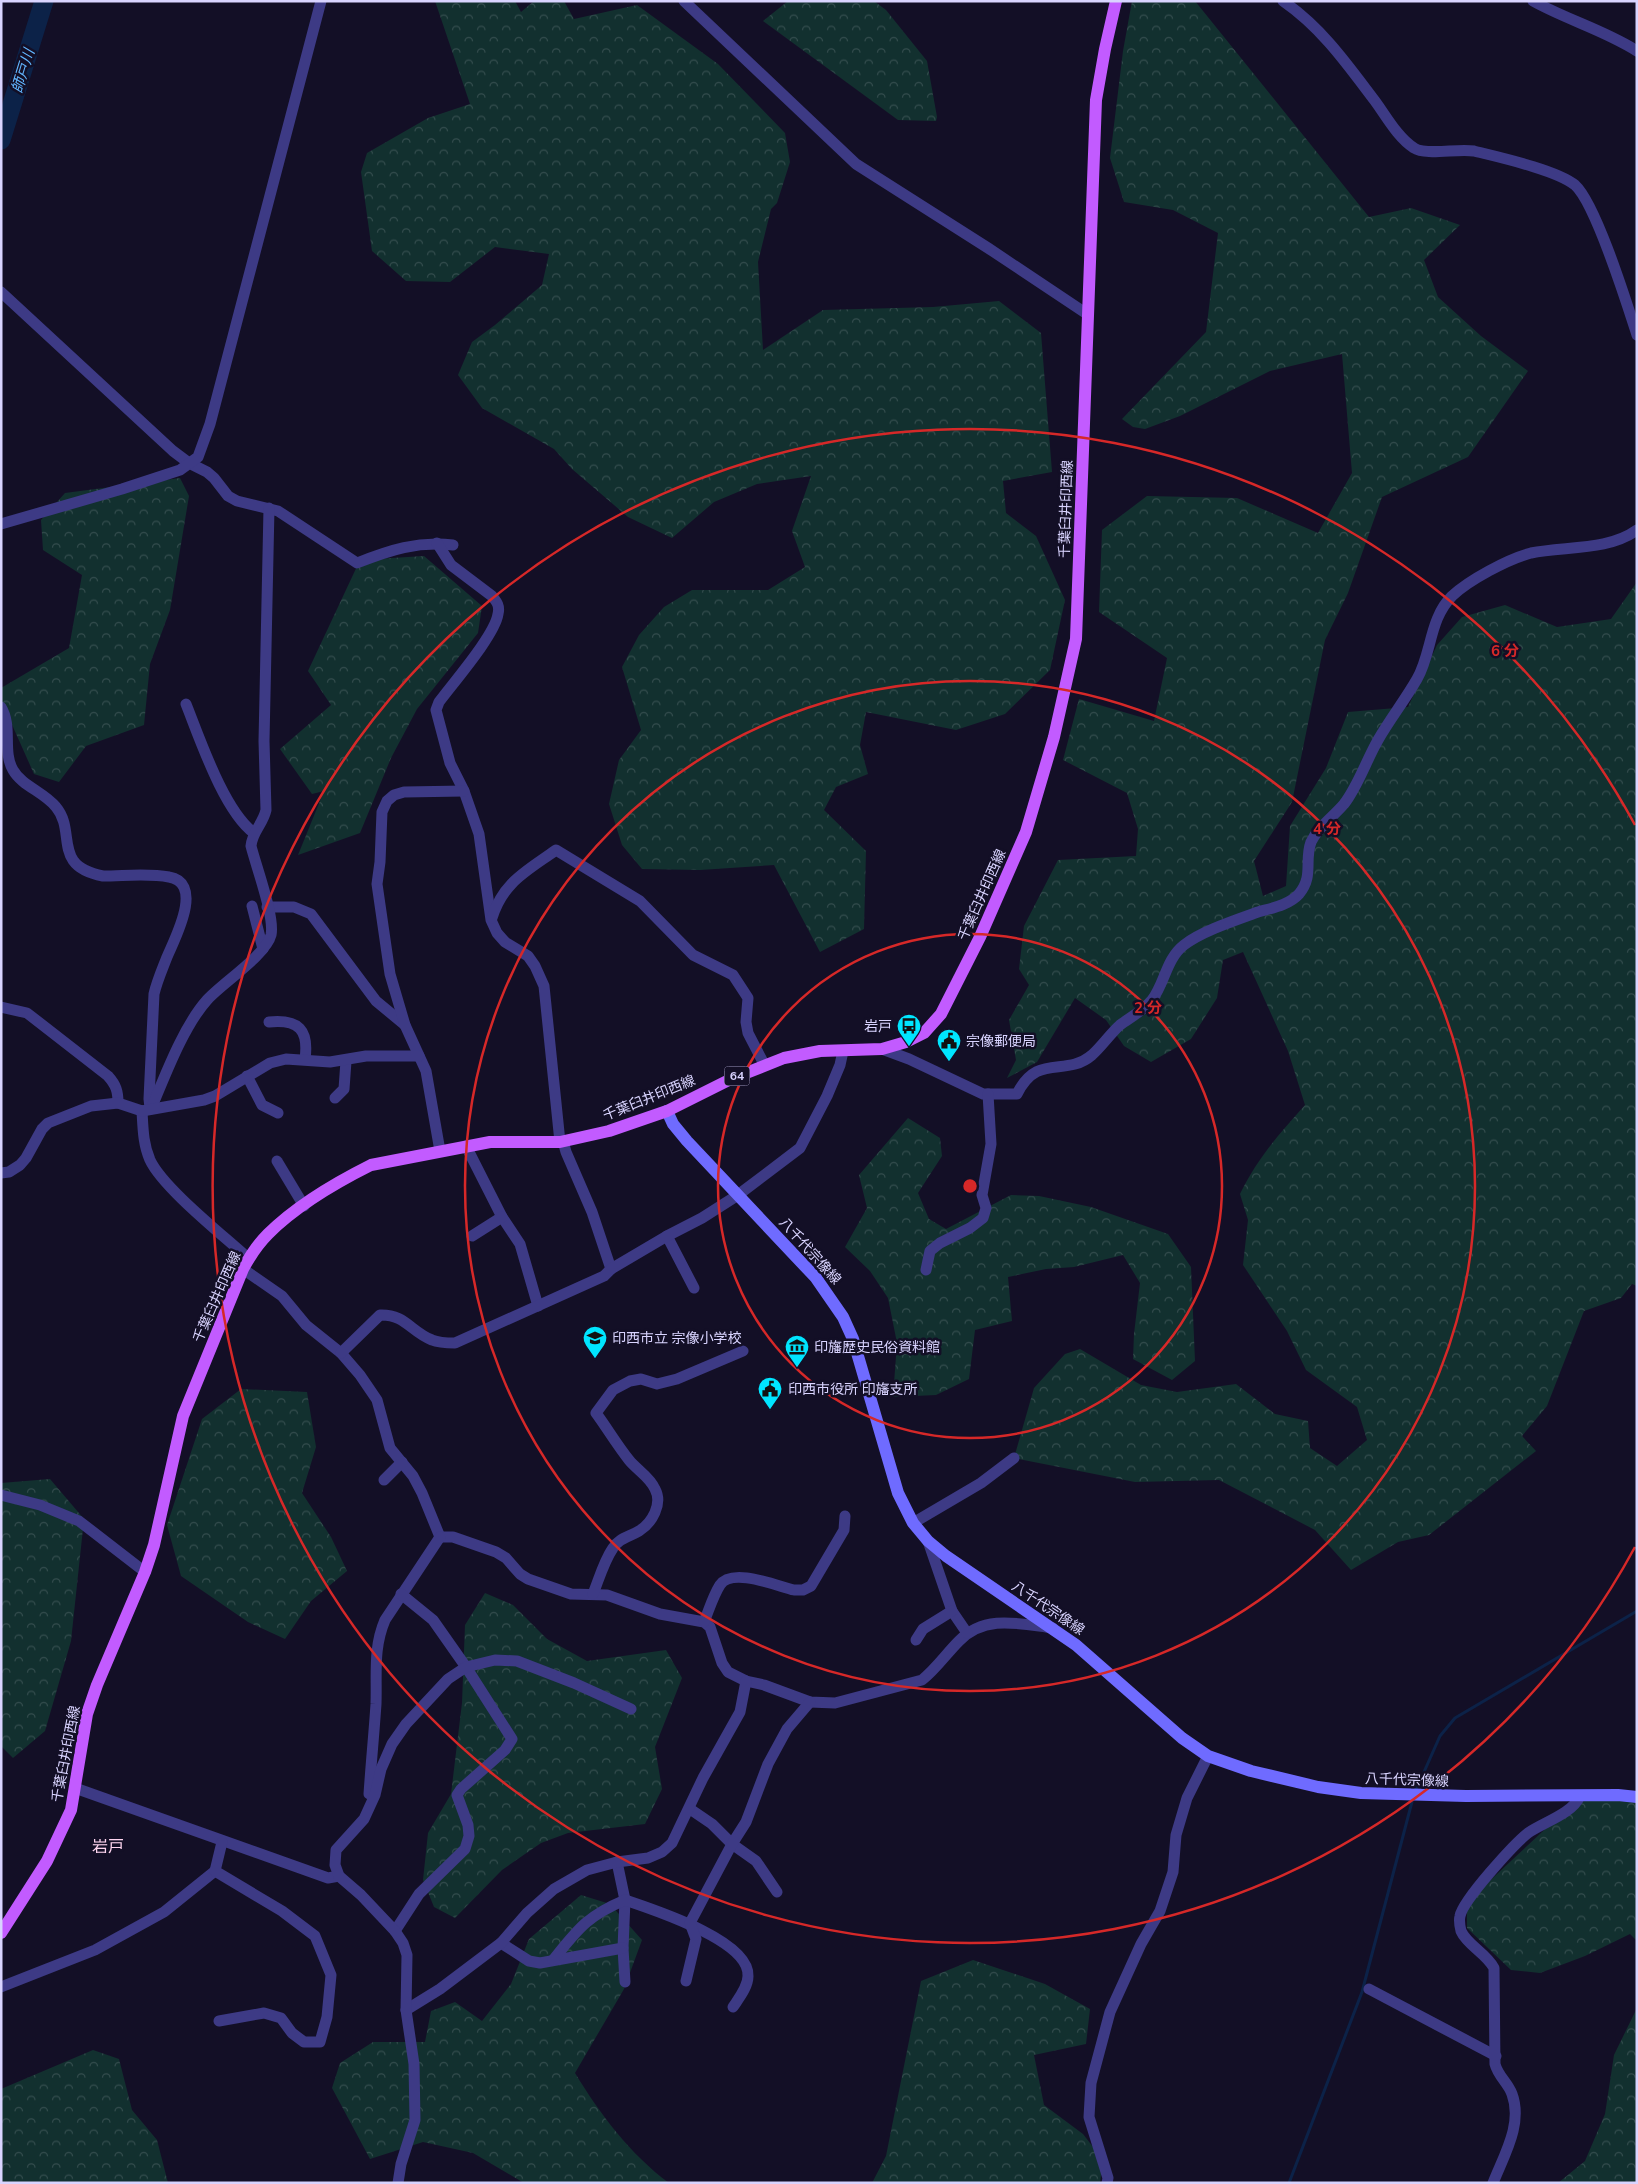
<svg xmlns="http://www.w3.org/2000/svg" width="1638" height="2184" viewBox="0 0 1638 2184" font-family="'Nunito Sans','Noto Sans JP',sans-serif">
  <defs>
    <pattern id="forest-crowns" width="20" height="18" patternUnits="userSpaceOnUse" patternTransform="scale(1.25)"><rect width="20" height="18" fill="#12302f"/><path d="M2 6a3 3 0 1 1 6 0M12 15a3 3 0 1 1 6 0" fill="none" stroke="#344d4e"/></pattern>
  </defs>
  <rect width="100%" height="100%" fill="#130f26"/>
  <!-- forest -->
  <g fill="url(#forest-crowns)">
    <path d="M 435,1 L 515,1 L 521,12 L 534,1 L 564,1 L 574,19 L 637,5 L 718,64 L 785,133 L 790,162 L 777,203 L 771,209 L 758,262 L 763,350 L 823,310 L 933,307 L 999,301 L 1041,333 L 1052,472 L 1003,481 L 1006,513 L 1036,536 L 1065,600 L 1050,670 L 1005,714 L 956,730 L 866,712 L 860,745 L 868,774 L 836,787 L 824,810 L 866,851 L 864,929 L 820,952 L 774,865 L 700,870 L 642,869 L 622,845 L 609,804 L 619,760 L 641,730 L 622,667 L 639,635 L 664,607 L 692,590 L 768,590 L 805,567 L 792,531 L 811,476 L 757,484 L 714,502 L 672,538 L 628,517 L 572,469 L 554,449 L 482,408 L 458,375 L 472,342 L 495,325 L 542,285 L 549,254 L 495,247 L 450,282 L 406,281 L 372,251 L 361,172 L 367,153 L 428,118 L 470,104 Z"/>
    <path d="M 788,1 L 874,1 L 886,10 L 927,61 L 937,117 L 936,121 L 898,120 L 763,21 Z"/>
    <path d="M 1132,1 L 1195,1 L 1369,217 L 1411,208 L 1460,225 L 1424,260 L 1438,297 L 1481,336 L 1528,371 L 1468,457 L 1382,497 L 1348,593 L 1325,640 L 1292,802 L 1254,861 L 1263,896 L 1286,886 L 1290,826 L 1326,768 L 1348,712 L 1408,707 L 1437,645 L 1462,617 L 1505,605 L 1557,627 L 1611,619 L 1637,582 L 1637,1286 L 1632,1284 L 1621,1298 L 1584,1311 L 1547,1406 L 1522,1436 L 1536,1451 L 1429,1535 L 1398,1542 L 1351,1570 L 1315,1530 L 1219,1480 L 1135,1482 L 1014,1458 L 1034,1388 L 1065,1354 L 1080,1349 L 1141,1385 L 1177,1392 L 1236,1384 L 1275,1414 L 1308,1421 L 1310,1448 L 1337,1466 L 1367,1440 L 1357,1407 L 1306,1370 L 1287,1331 L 1243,1265 L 1248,1220 L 1240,1194 C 1257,1159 1279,1134 1305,1105 L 1288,1051 L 1243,952 L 1223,960 L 1217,998 L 1191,1039 L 1151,1062 L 1124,1046 L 1106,1020 L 1075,998 L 1037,1062 L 1007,1078 L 1016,1060 L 1009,1020 L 1029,985 L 1019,969 L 1024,926 L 1058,860 L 1136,856 L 1138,829 L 1127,793 L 1063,760 L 1079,699 L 1154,721 L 1167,658 L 1099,612 L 1102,530 L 1147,496 L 1237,498 L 1318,533 L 1352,473 L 1342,354 L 1270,371 L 1180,416 L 1145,429 L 1133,427 L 1122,419 L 1206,332 L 1218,233 L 1173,210 L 1124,202 L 1110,158 L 1123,51 Z"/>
    <path d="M 180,478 L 189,496 L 170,610 L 150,664 L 144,725 L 86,746 L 59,782 L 34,774 L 1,700 L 1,688 L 69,648 L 82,575 L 43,550 L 41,520 L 65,493 Z"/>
    <path d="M 424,556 L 482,606 L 478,633 L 417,709 L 391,758 L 360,833 L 298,855 L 324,791 L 312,794 L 280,749 L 331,705 L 308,671 L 360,560 Z"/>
    <path d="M 908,1118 L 940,1138 L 942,1156 L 918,1193 L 929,1219 L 946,1229 L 1011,1195 L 1039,1196 L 1091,1207 L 1168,1234 L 1191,1267 L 1195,1361 L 1172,1380 L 1133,1359 L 1134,1334 L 1140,1283 L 1123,1255 L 1074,1267 L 1046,1269 L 1008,1277 L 1012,1321 L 975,1330 L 969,1379 L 936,1395 L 893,1397 L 897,1343 L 888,1298 L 870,1271 L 845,1247 L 867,1208 L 859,1175 Z"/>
    <path d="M 241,1389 L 307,1392 L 316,1447 L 302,1493 L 331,1537 L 347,1571 L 311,1601 L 285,1639 L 248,1622 L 181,1576 L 167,1525 L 202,1419 Z"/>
    <path d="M 50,1479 L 84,1519 L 71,1641 L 45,1731 L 13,1758 L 1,1746 L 1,1483 Z"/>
    <path d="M 485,1593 L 513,1605 L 547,1639 L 587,1661 L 666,1650 L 682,1678 L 655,1747 L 662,1789 L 645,1824 L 568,1833 L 541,1843 L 502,1870 L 455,1918 L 434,1907 L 423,1880 L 428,1833 L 451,1794 L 462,1703 L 465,1625 Z"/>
    <path d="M 1587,1799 L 1637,1802 L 1637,1941 L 1630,1934 L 1585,1956 L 1540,1973 L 1511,1970 L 1467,1928 L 1467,1902 L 1556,1819 Z"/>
    <path d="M 581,1895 L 610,1904 L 642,1940 L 624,1989 L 575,2073 C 600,2114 630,2154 669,2183 L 524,2183 L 473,2153 L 423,2142 L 370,2159 L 332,2088 L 340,2063 L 373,2042 L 425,2042 L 431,2011 L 455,2002 L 482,2021 L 511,1984 L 529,1939 Z"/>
    <path d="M 973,1960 L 1045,1984 L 1090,2009 L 1086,2044 L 1034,2055 L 1044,2105 L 1083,2134 L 1103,2160 L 1100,2183 L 872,2183 L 886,2156 L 921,1981 Z"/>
    <path d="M 1637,2008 L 1637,2183 L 1558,2183 L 1585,2161 L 1605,2114 L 1614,2055 Z"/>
    <path d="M 93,2050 L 119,2059 L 132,2110 L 157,2140 L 168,2183 L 1,2183 L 1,2089 Z"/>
  </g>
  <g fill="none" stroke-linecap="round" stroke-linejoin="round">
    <!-- stream -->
    <g stroke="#0c2248" stroke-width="3">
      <path d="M 1416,1790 L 1440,1736 L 1455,1718 L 1637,1611"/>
      <path d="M 1289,2183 L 1362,1992 L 1413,1798"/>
    </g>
    <!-- river -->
    <path stroke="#0c2248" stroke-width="19" d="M 1,140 L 44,1"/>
    <!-- street -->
    <g stroke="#3d3a85" stroke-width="11">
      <path d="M 684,1 L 856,164 L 988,248 L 1087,314"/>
      <path d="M 1283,1 C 1322,28 1347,64 1375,101 C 1386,116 1398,138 1414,148 C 1426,156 1458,148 1474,151 C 1498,157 1557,170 1575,185 C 1596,204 1627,304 1637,335"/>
      <path d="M 1533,1 C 1567,20 1604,30 1637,51"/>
      <path d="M 1,292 L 173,451 L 189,463 L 207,472 L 214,478 L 228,496 L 237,501 L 278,511 L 357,563 C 390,550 417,541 453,545"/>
      <path d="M 1,524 L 122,489 L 180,470 L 198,457 L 210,424 L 321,1"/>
      <path d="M 437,543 L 451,565 L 492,596 C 497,602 500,606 498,614 C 495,635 453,683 439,702 L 436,710 L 450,763 L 464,791 L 479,834 L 491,920 L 497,933 L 505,942 L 528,956 L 535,966 L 544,986 L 560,1142"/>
      <path d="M 186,704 C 200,739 224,811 254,833"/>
      <path d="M 1,707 C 13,727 2,751 13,770 C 22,786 44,792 56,807 C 77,832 51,866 103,876 C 124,876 148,873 169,877 C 205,883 174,940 167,957 C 162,970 157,981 154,994 L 149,1099 L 150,1108"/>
      <path d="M 252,906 L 263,949"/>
      <path d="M 267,907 L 294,907 L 311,914 L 376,1001 L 405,1025"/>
      <path d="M 492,918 C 503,882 527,871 556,850 L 640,901 L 693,955 L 733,975 L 748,998 L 746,1022 L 748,1033 L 764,1064"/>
      <path d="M 1,1007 L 27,1013 L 108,1076 C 116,1085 118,1091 118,1103"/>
      <path d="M 269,1022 C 299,1019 309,1030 305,1059"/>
      <path d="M 882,1049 L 909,1059 L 983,1094 L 1017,1094 C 1038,1052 1065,1078 1092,1055 C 1102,1046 1110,1034 1120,1025 C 1131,1017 1144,1010 1152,1000 C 1165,983 1166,959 1184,945 C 1202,931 1236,920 1258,912 C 1272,908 1289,905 1299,894 C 1314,876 1304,861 1311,842 C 1318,827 1333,817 1344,804 C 1358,786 1366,761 1378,740 C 1390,719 1405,700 1417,679 C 1432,653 1429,619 1452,596 C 1469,580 1508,559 1531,553 C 1565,546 1608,551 1637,530"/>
      <path d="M 247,1076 L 262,1105 L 278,1113"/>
      <path d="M 335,1098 L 344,1089 L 346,1061"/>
      <path d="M 151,1109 C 165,1076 183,1027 207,1000 C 221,984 266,955 271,935 C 275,917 256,866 251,846 C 252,832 263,824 266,810 L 264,741 L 269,508"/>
      <path d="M 142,1111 C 143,1128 143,1144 150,1160 C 163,1188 224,1236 249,1259"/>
      <path d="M 563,1141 L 566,1152 L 592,1212 L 611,1269"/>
      <path d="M 466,1146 L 502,1217 L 520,1244 L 538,1306"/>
      <path d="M 440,1151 L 426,1071 L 405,1025 L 390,974 L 377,884 L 380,862 L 382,812 L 387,801 L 394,795 L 404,792 L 464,791"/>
      <path d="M 277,1161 L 304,1206"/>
      <path d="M 1,1173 L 9,1172 L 20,1165 L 26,1158 L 42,1129 L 48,1123 L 91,1106 L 118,1103 L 142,1111 L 204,1100 L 215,1096 L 270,1063 L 286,1059 L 330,1062 L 366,1056 L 419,1056"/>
      <path d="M 472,1236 L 502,1217"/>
      <path d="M 667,1236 L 694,1288"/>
      <path d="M 243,1269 L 282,1296 L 306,1325 L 341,1353 L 360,1375 L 377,1400 L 390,1448 L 413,1476 L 422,1493 L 440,1537"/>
      <path d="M 926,1270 L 930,1251 L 940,1243 L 970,1228 L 983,1218 L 986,1208 L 982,1195 L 991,1144 L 988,1094"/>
      <path d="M 341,1353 L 380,1315 C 405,1314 411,1332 432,1340 C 439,1343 447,1343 455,1343 L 604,1276 L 611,1269 L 667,1236 L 702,1218 L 738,1195 L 800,1148 L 827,1096 L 840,1065 L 843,1051"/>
      <path d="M 384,1480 L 402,1462"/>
      <path d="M 1,1495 L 40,1505 L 79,1521 L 145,1572"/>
      <path d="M 913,1523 L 981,1483 L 1014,1458"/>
      <path d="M 440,1537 L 453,1537 L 496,1552 L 506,1558 L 520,1574 L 528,1579 L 571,1594 L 607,1595 L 660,1614 L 704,1622 L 710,1627 L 722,1663 L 728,1672 L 746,1681 L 764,1685 L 810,1702 L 835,1703 L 922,1680 C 936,1669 946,1654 959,1641 C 985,1614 1020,1624 1053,1628"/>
      <path d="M 928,1541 L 952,1611 L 967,1633"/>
      <path d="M 593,1594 C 599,1579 604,1561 613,1548 C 619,1538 629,1537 639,1531 C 652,1523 663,1504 655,1489 C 650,1477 637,1470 629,1460 C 617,1445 607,1428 596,1413 L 613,1390 L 630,1381 L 641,1379 L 657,1384 L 677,1379 L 743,1351"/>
      <path d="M 704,1622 C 709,1610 713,1596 720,1585 C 732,1567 777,1586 794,1590 L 803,1590 L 811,1586 L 844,1530 L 845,1516"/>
      <path d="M 916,1640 L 923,1629 L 952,1611"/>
      <path d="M 75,1788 L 328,1878 L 339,1876"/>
      <path d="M 369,1794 C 371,1764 374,1734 376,1704 C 377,1674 373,1648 385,1620 L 440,1537"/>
      <path d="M 690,1809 L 712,1824 L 732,1844 L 756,1861 L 777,1892"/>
      <path d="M 617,1862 L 625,1900 L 623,1948 L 625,1982"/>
      <path d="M 395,1931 L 419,1894 L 465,1849 L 469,1836 L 468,1825 L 457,1795 L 461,1789 L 505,1750 L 512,1739 L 466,1667 L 433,1620 L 401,1594"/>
      <path d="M 501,1943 L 529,1961 L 540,1963 L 623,1948"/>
      <path d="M 553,1960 C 578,1929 587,1916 625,1900 C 651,1909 750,1940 748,1976 C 748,1987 739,1998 733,2007"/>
      <path d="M 686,1981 L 696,1939 L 690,1923 L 732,1844 L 746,1822 L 768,1764 L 787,1729 L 810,1702"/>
      <path d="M 1,1987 L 95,1950 L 164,1912 L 215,1871"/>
      <path d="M 1369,1989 L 1496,2056"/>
      <path d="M 406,2010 L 440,1989 L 501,1943 L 527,1913 L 554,1889 L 587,1870 L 617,1862 L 648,1858 L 662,1852 L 672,1843 L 703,1778 L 740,1712 L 746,1681"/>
      <path d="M 219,2021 L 264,2013 L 281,2018 L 292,2033 L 304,2042 L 320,2042 L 327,2017 L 331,1975 L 315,1936 L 282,1911 L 215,1871 L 222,1842"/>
      <path d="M 398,2183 L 401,2164 L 415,2120 L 414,2064 L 406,2010 L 407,1955 L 403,1943 L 395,1931 L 361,1895 L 339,1876 L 335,1865 L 336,1850 L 364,1819 L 375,1795 L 381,1769 L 392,1744 L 406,1724 L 448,1679 L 466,1667 L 495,1660 L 517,1661 L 574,1683 L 631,1709"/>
      <path d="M 1107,2183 L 1108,2178 L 1089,2117 L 1091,2083 L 1110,2012 L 1141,1944 L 1160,1911 L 1173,1872 L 1176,1835 L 1187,1798 L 1208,1756"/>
      <path d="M 1493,2183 C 1504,2155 1523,2124 1512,2094 C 1508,2083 1498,2076 1495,2064 L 1494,1968 C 1486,1953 1467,1945 1461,1931 C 1460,1927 1459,1920 1460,1916 C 1463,1900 1514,1844 1528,1833 C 1544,1822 1572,1814 1580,1796"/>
    </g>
    <!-- secondary -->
    <path stroke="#6f6bff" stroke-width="12" d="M 667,1111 L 673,1124 L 687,1141 L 816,1278 L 843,1317 L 853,1339 L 898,1493 L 913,1523 L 928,1541 L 946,1556 L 1076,1645 L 1182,1738 L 1208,1756 L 1251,1771 L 1318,1787 L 1361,1793 L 1466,1796 L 1618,1795 L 1637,1797"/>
    <!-- primary -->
    <path stroke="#c25bff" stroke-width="12" d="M 1,1933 L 47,1861 L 71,1810 L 87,1714 L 97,1685 L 145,1572 L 154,1545 L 183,1416 L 243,1269 C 250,1256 258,1244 268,1234 C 295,1207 337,1182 371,1165 L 490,1142 L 560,1142 L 609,1131 L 667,1111 L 731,1079 L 784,1058 L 820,1051 L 882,1049 L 906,1042 L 924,1033 L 941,1014 L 980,937 L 1026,832 L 1054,737 L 1076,639 L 1096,100 L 1105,49 L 1116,1"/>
  </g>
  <!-- distance rings -->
  <g fill="none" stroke="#d62828" stroke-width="2.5">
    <circle cx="970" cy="1186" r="252"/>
    <circle cx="970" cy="1186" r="505"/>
    <path d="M1635 1547A757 757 0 1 1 1635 825"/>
  </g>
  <!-- icons -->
  <defs>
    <symbol id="bus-pin" viewBox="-11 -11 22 30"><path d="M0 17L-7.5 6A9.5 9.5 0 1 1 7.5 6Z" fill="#00e5ff" stroke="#130f26"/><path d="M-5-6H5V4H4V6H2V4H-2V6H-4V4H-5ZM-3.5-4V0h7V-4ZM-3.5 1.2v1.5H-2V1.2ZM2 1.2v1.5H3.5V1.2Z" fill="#111"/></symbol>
    <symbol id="civic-pin" viewBox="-11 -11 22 30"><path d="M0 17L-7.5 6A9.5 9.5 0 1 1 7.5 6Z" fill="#00e5ff" stroke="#130f26"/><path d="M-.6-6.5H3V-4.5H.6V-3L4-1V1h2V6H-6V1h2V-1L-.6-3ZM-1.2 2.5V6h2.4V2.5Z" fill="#111"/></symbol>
    <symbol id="school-pin" viewBox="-11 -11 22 30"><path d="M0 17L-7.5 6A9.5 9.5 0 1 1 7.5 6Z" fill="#00e5ff" stroke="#130f26"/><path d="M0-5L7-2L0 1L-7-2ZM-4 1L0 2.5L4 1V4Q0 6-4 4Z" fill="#111"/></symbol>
    <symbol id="museum-pin" viewBox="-11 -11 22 30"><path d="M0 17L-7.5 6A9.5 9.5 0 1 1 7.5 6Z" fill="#00e5ff" stroke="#130f26"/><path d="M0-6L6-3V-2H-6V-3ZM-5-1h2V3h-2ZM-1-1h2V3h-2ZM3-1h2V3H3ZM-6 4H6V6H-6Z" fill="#111"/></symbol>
  </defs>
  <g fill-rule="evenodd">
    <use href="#bus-pin" x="895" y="1012" width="28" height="38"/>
    <use href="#civic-pin" x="935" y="1027" width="28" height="38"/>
    <use href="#school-pin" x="581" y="1324" width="28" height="38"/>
    <use href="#museum-pin" x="783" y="1333" width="28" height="38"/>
    <use href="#civic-pin" x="756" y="1375" width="28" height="38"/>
  </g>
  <g text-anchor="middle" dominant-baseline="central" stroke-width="5" stroke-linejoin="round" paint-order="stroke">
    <!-- shield labels -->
    <rect fill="#130f26" stroke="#9e99be" stroke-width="1" x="724.5" y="1066.5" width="25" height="19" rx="4"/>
    <g font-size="12" font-weight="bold" fill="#d9d4ff">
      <text x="737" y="1076">64</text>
    </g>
    <!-- street labels -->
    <g font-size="14" fill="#d9d4ff" stroke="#130f26">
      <text transform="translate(1066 509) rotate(-88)">千葉臼井印西線</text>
      <text transform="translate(982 895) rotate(-66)">千葉臼井印西線</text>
      <text transform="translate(649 1098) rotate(-22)">千葉臼井印西線</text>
      <text transform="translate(810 1251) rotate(48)">八千代宗像線</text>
      <text transform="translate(217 1297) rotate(-66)">千葉臼井印西線</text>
      <text transform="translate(1048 1608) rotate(34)">八千代宗像線</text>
      <text transform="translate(66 1754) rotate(-79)">千葉臼井印西線</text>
      <text transform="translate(1407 1780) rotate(2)">八千代宗像線</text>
    </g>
    <!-- poi labels -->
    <g font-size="14" fill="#d9d4ff" stroke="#130f26" text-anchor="start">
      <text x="892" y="1026" text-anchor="end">岩戸</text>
      <text x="966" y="1041">宗像郵便局</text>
      <text x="612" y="1338">印西市立 宗像小学校</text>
      <text x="814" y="1347">印旛歴史民俗資料館</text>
      <text x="788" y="1389">印西市役所 印旛支所</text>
    </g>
    <!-- water labels -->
    <g font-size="15" font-style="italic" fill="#62b6ff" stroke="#130f26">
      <text transform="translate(23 71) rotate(-73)">師戸川</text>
    </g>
    <!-- quarter labels -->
    <g font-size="16" fill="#ffd6f0" stroke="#130f26">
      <text x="108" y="1847">岩戸</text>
    </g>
  </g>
  <circle cx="970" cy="1186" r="8" fill="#d62828" stroke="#130f26" stroke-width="2.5"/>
  <g font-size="15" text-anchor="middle" font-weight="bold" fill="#d62828" stroke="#130f26" stroke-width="5" stroke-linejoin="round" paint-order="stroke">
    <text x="1505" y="656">6 分</text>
    <text x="1327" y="834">4 分</text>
    <text x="1148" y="1013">2 分</text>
  </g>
  <!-- border -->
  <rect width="1638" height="2184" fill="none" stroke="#d9d4ff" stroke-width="5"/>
</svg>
